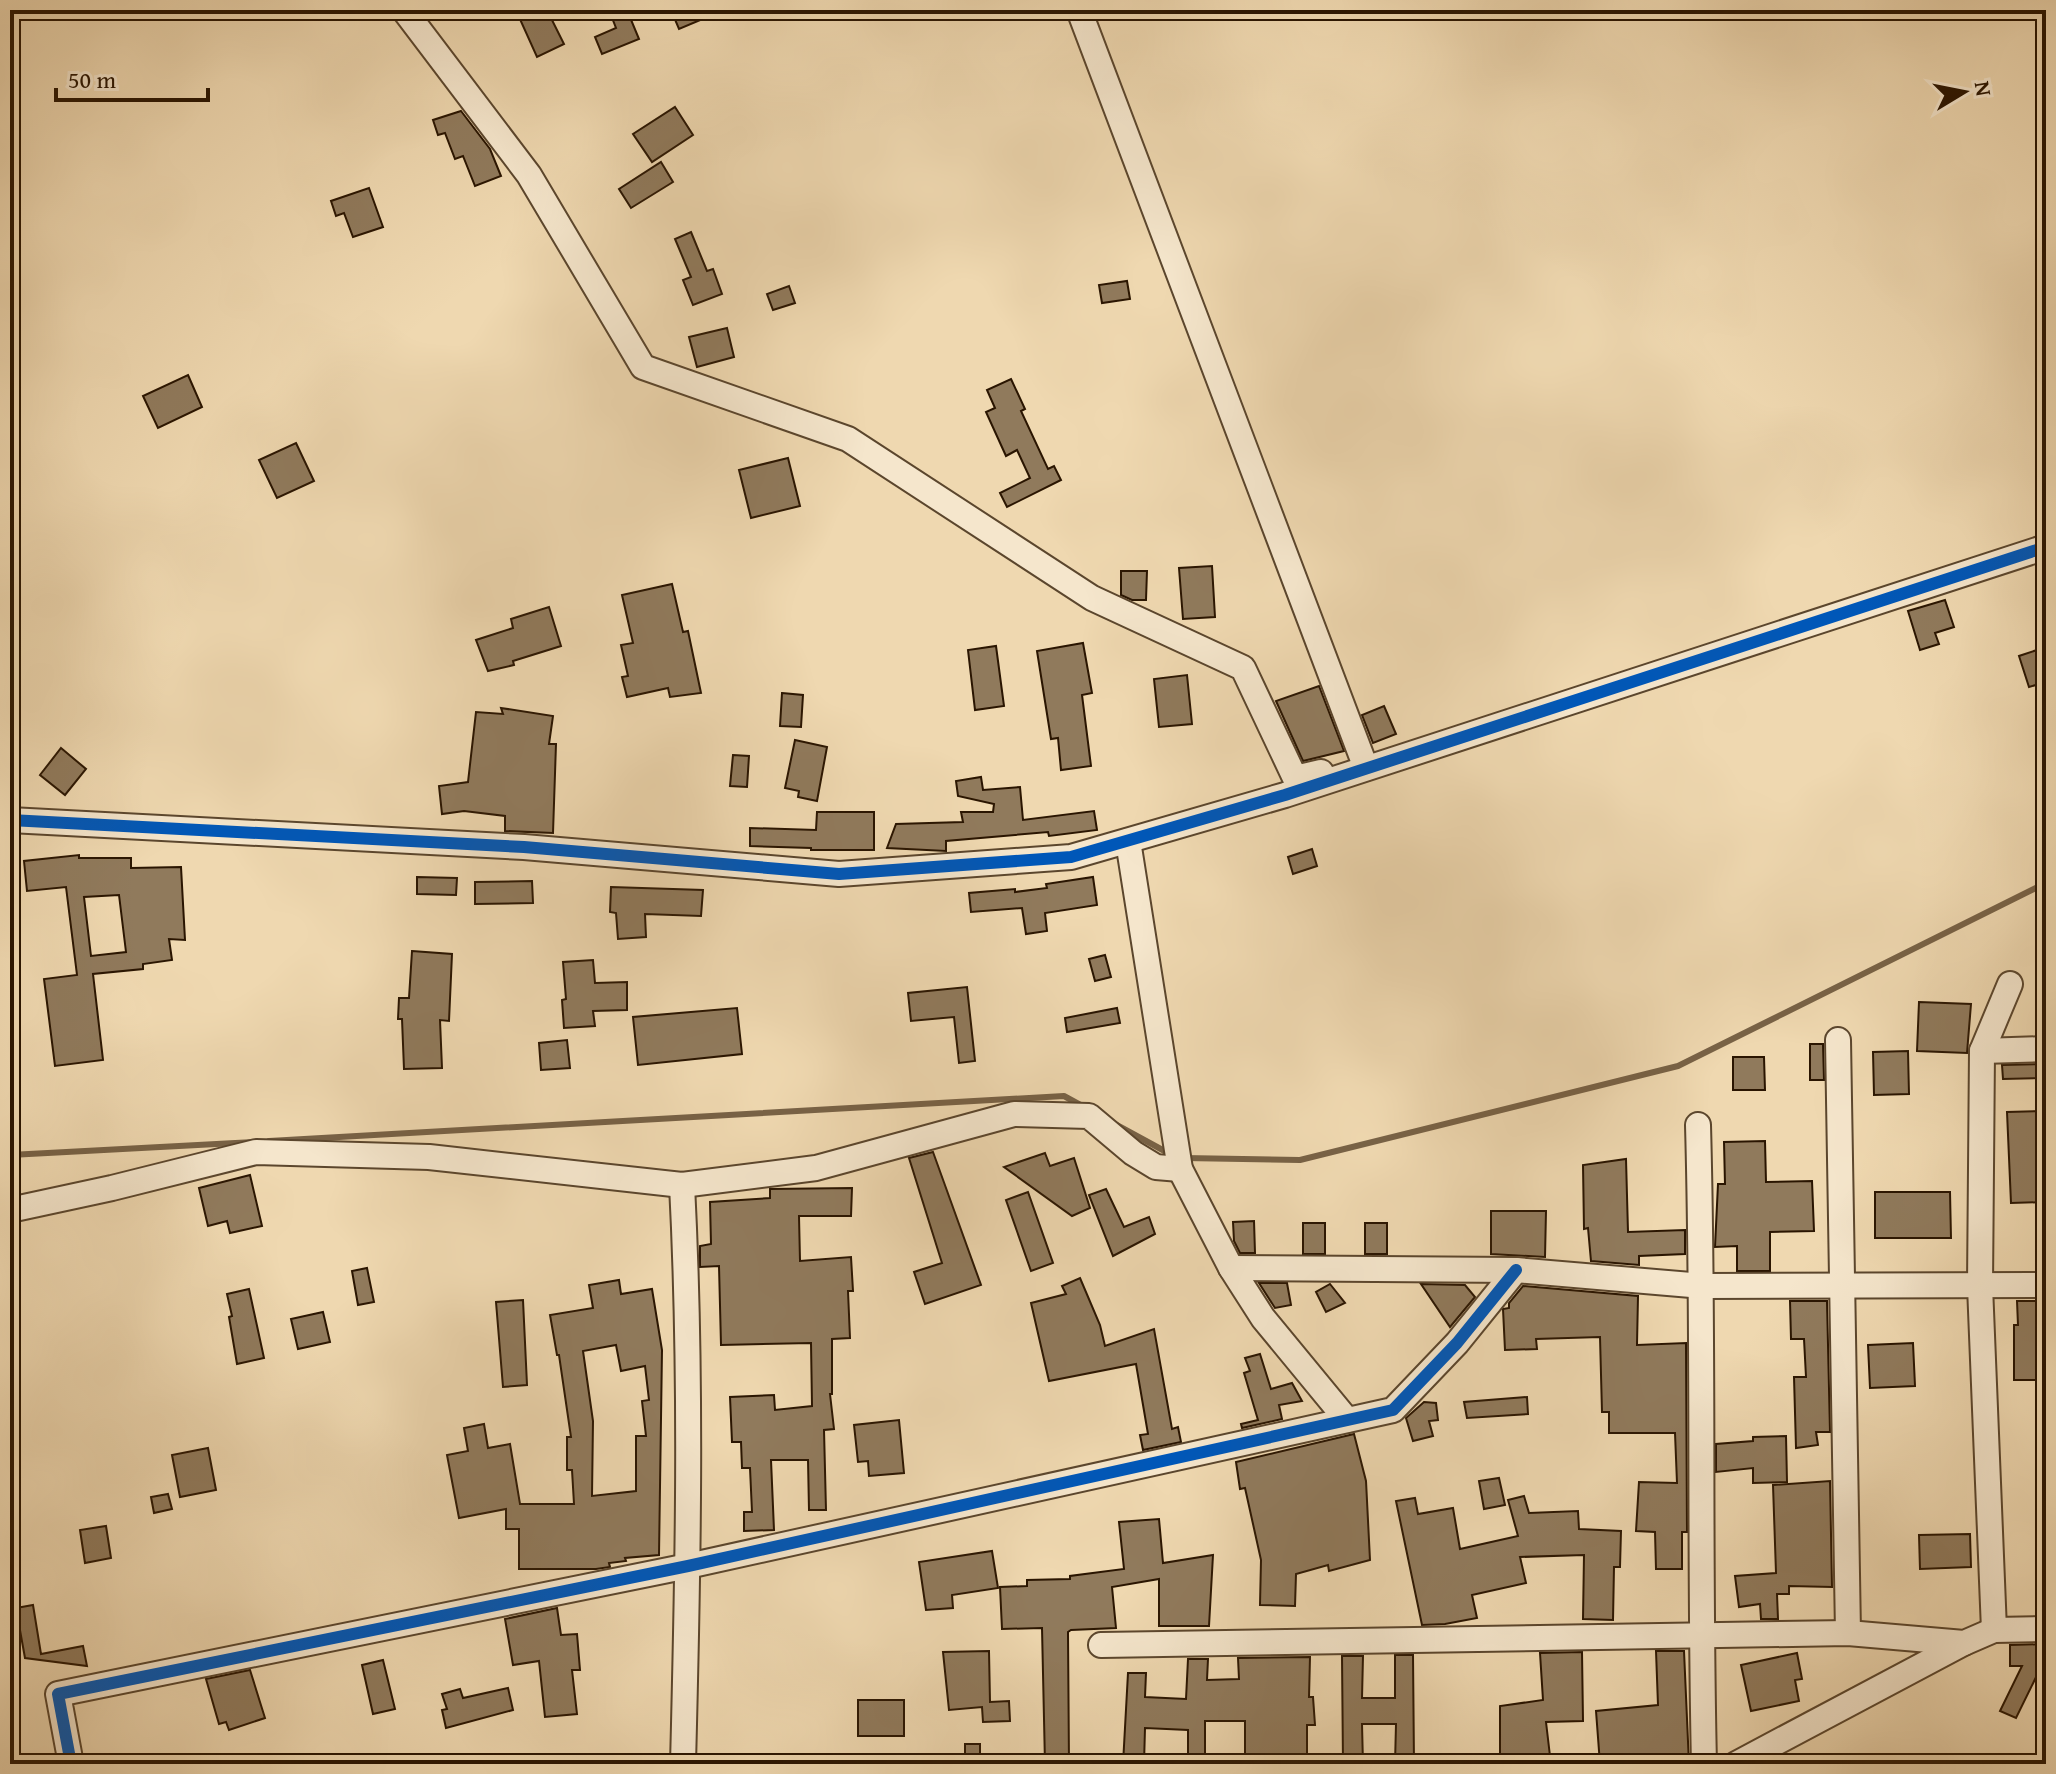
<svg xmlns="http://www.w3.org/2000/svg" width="2056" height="1774" viewBox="0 0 2056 1774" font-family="'Gentium Book Plus',serif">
  <rect width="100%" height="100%" fill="#efd8b0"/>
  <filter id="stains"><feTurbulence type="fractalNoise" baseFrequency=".0025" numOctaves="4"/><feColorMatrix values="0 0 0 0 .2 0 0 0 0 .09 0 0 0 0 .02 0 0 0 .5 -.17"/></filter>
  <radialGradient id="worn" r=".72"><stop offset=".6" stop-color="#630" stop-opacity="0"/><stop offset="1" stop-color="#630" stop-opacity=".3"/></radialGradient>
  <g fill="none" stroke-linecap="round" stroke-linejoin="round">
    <!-- stream -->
    <g stroke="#786246" stroke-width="6">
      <path d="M 1113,1123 L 1170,1154"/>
      <path d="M 269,1141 L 1064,1096 L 1086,1108"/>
      <path d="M 10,1155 L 254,1142"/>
      <path d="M 1184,1158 L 1300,1160 L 1678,1066 L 2046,883"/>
    </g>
  </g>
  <!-- building -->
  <g fill="#907a5c" stroke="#2a1501" stroke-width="2" fill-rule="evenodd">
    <path d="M 534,10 L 547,10 L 564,44 L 537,57 L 519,17 Z"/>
    <path d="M 609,10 L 627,10 L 639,39 L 602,54 L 595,37 L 616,28 Z"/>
    <path d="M 671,10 L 724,10 L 679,29 Z"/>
    <path d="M 675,107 L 693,135 L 652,162 L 633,134 Z"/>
    <path d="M 461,111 L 490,149 L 501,176 L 475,186 L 463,156 L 455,159 L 445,133 L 438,135 L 433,120 Z"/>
    <path d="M 661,162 L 673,182 L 631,208 L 619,189 Z"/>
    <path d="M 369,188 L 383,227 L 353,237 L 344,213 L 336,216 L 331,201 Z"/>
    <path d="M 691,232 L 707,271 L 713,269 L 722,294 L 693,305 L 683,280 L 691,277 L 675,239 Z"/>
    <path d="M 1127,281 L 1130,299 L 1102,303 L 1099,285 Z"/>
    <path d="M 789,286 L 795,303 L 773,310 L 767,294 Z"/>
    <path d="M 727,328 L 734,357 L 697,367 L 689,337 Z"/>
    <path d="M 188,375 L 202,407 L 158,428 L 143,396 Z"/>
    <path d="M 1011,379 L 1025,409 L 1021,411 L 1048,469 L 1054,466 L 1061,480 L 1007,507 L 1000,493 L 1030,478 L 1017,450 L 1006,456 L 986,412 L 995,408 L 987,390 Z"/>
    <path d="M 296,443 L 314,481 L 277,498 L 259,460 Z"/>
    <path d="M 788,458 L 800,506 L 751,518 L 739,470 Z"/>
    <path d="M 1212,566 L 1215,617 L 1183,619 L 1179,568 Z"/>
    <path d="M 1121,571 L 1147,571 L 1146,600 L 1132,600 L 1121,595 Z"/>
    <path d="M 672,584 L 683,632 L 688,631 L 701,693 L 670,697 L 668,688 L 627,697 L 622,677 L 628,676 L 621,645 L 633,643 L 622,595 Z"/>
    <path d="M 1945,600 L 1954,627 L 1935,633 L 1939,644 L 1920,650 L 1908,611 Z"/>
    <path d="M 549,607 L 561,646 L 513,661 L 514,665 L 488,671 L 476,640 L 513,628 L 511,619 Z"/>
    <path d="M 1083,643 L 1092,693 L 1082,695 L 1091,766 L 1061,770 L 1058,738 L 1051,739 L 1037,651 Z"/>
    <path d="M 996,646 L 1004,706 L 975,710 L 968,650 Z"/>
    <path d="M 2046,647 L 2046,682 L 2029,687 L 2019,656 Z"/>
    <path d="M 1187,675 L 1192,724 L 1159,727 L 1154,679 Z"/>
    <path d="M 1319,686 L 1344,751 L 1303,761 L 1276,701 Z"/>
    <path d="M 782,693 L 803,695 L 801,727 L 780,726 Z"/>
    <path d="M 1384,706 L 1396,734 L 1373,743 L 1362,715 Z"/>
    <path d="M 501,708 L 553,716 L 549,744 L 556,744 L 553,833 L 505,831 L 505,816 L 464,811 L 442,814 L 439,786 L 468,782 L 476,712 L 503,714 Z"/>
    <path d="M 795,740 L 827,747 L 817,801 L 798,797 L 799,791 L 785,788 Z"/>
    <path d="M 61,748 L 86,769 L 65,795 L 40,775 Z"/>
    <path d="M 733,755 L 749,756 L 747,787 L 730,786 Z"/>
    <path d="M 981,777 L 983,790 L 1020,787 L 1023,820 L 1094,811 L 1097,830 L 1049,836 L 1048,832 L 946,841 L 946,851 L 887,848 L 896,824 L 963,822 L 961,812 L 993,812 L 994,804 L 958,796 L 956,781 Z"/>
    <path d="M 817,812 L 874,812 L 874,850 L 811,850 L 811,848 L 750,846 L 750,828 L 816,830 Z"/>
    <path d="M 1312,849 L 1317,866 L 1293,874 L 1288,857 Z"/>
    <path d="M 79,855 L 79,858 L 131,858 L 131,868 L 181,867 L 185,940 L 169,939 L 172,960 L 143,964 L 143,969 L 93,974 L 103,1060 L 55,1066 L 44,979 L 77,975 L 66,887 L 27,891 L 24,861 ZM 119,895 L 126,952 L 91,956 L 84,897 Z"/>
    <path d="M 417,877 L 457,878 L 456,895 L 417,894 Z"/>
    <path d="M 1093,877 L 1097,905 L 1045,913 L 1047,931 L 1026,934 L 1022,908 L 971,912 L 969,893 L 1015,889 L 1015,892 L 1047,888 L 1046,884 Z"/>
    <path d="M 532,881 L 533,903 L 475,904 L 475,882 Z"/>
    <path d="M 611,887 L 703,890 L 701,916 L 645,914 L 646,937 L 618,939 L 616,913 L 610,912 Z"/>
    <path d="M 412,951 L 452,954 L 449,1021 L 440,1020 L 442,1068 L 404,1069 L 402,1019 L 398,1019 L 399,998 L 409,998 Z"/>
    <path d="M 1105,955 L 1111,977 L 1095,981 L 1089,959 Z"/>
    <path d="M 593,960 L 595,983 L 627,982 L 627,1010 L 593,1011 L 595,1026 L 564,1028 L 562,1000 L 566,999 L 563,962 Z"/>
    <path d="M 967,987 L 975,1061 L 959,1063 L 954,1017 L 911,1021 L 908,993 Z"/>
    <path d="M 1919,1002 L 1971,1004 L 1967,1053 L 1917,1051 Z"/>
    <path d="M 737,1008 L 742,1054 L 638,1065 L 633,1017 Z"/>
    <path d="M 1117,1008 L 1120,1023 L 1067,1032 L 1065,1018 Z"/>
    <path d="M 567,1040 L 570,1068 L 541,1070 L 539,1043 Z"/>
    <path d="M 1810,1044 L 1823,1044 L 1824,1080 L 1810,1080 Z"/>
    <path d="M 1908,1051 L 1909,1094 L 1874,1095 L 1873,1052 Z"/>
    <path d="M 1733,1057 L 1764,1057 L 1765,1090 L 1733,1090 Z"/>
    <path d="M 2046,1064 L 2046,1078 L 2003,1079 L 2002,1065 Z"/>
    <path d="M 2046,1111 L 2046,1202 L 2011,1203 L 2007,1112 Z"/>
    <path d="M 1765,1141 L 1766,1182 L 1812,1181 L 1814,1231 L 1770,1232 L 1770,1271 L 1737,1271 L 1737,1246 L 1715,1247 L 1718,1184 L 1725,1184 L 1724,1142 Z"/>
    <path d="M 933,1152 L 981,1285 L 925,1304 L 914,1272 L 942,1263 L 909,1158 Z"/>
    <path d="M 1045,1153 L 1050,1166 L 1074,1158 L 1090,1208 L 1072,1216 L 1004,1167 Z"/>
    <path d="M 1626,1159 L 1628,1232 L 1685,1230 L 1685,1254 L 1639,1256 L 1639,1265 L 1591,1261 L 1588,1228 L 1584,1229 L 1583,1165 Z"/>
    <path d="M 250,1175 L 262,1226 L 230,1233 L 227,1221 L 208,1226 L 199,1188 Z"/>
    <path d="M 852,1188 L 851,1216 L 799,1216 L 800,1261 L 851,1257 L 853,1291 L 848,1291 L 850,1338 L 832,1339 L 832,1394 L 830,1394 L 834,1429 L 824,1430 L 826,1510 L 809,1510 L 808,1460 L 771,1460 L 774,1530 L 744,1531 L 744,1512 L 752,1512 L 750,1468 L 742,1468 L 741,1442 L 732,1442 L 730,1397 L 774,1395 L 775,1410 L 812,1406 L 811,1343 L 721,1345 L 719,1266 L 700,1267 L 700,1246 L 711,1244 L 710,1202 L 770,1198 L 770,1189 Z"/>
    <path d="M 1106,1189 L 1124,1227 L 1149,1217 L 1155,1234 L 1113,1256 L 1089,1195 Z"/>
    <path d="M 1028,1192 L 1053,1263 L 1031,1271 L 1006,1200 Z"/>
    <path d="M 1875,1192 L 1950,1192 L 1951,1238 L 1875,1238 Z"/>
    <path d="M 1491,1211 L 1546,1211 L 1545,1257 L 1491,1254 Z"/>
    <path d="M 1254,1221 L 1255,1253 L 1240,1253 L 1234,1241 L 1233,1222 Z"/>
    <rect x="1303" y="1223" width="22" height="31"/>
    <rect x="1365" y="1223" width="22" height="31"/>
    <path d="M 367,1268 L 374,1302 L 358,1305 L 352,1271 Z"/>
    <path d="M 1080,1278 L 1100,1325 L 1105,1346 L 1154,1329 L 1172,1429 L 1178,1427 L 1181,1442 L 1143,1450 L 1140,1435 L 1148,1434 L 1136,1364 L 1049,1381 L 1031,1303 L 1066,1294 L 1062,1286 Z"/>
    <path d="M 619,1280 L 621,1294 L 652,1289 L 662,1350 L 659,1555 L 625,1558 L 626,1561 L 609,1563 L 610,1567 L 596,1569 L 519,1569 L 519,1529 L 506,1529 L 506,1509 L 459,1518 L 447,1455 L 468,1451 L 464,1428 L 484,1424 L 488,1448 L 510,1444 L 520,1504 L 574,1504 L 572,1470 L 567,1470 L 567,1437 L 571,1437 L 559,1355 L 557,1355 L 550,1315 L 593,1308 L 589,1285 ZM 616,1345 L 621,1371 L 645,1366 L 649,1400 L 642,1401 L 646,1436 L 636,1436 L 636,1491 L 592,1496 L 593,1421 L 583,1351 Z"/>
    <path d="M 1259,1283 L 1287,1283 L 1291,1305 L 1275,1308 Z"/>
    <path d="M 1330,1284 L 1345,1303 L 1326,1312 L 1316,1292 Z"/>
    <path d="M 1421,1284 L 1465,1285 L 1475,1297 L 1450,1327 Z"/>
    <path d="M 1523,1286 L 1638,1296 L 1637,1345 L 1686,1343 L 1687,1532 L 1682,1532 L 1682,1569 L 1656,1569 L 1655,1532 L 1636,1531 L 1639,1482 L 1677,1483 L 1675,1433 L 1609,1433 L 1609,1412 L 1602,1412 L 1600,1337 L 1536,1339 L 1537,1349 L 1505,1350 L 1503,1309 L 1509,1308 L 1509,1303 Z"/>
    <path d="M 249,1289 L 264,1358 L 237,1364 L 229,1317 L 232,1316 L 227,1294 Z"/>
    <path d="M 523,1300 L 527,1385 L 503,1387 L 496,1302 Z"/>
    <path d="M 1790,1301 L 1827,1301 L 1830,1432 L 1816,1432 L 1818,1445 L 1796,1448 L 1794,1377 L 1806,1377 L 1804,1339 L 1791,1339 Z"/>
    <path d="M 2017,1301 L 2046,1301 L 2046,1380 L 2014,1380 L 2014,1325 L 2018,1325 Z"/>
    <path d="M 323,1312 L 330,1342 L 298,1349 L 291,1319 Z"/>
    <path d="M 1913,1343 L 1915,1386 L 1870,1388 L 1868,1345 Z"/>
    <path d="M 1260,1354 L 1271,1389 L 1292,1383 L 1302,1401 L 1279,1405 L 1282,1419 L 1242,1428 L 1241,1424 L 1258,1420 L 1244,1373 L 1250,1371 L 1245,1358 Z"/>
    <path d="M 1527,1397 L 1528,1414 L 1467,1418 L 1464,1402 Z"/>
    <path d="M 1424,1402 L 1436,1403 L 1438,1420 L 1429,1421 L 1433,1436 L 1413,1441 L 1406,1418 Z"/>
    <path d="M 899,1420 L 904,1473 L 869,1476 L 868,1461 L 858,1462 L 854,1425 Z"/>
    <path d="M 1354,1434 L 1366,1481 L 1370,1560 L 1329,1571 L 1328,1565 L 1296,1574 L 1295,1606 L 1260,1605 L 1261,1560 L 1245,1488 L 1240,1489 L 1236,1462 Z"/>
    <path d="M 1786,1436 L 1787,1482 L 1753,1483 L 1753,1468 L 1716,1472 L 1716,1444 L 1753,1441 L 1753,1437 Z"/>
    <path d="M 208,1448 L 216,1490 L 180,1497 L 172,1455 Z"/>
    <path d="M 1499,1478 L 1505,1505 L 1484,1509 L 1479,1481 Z"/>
    <path d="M 1830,1481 L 1832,1587 L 1789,1586 L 1789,1594 L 1777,1594 L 1778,1619 L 1761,1619 L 1760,1604 L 1739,1607 L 1735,1576 L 1776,1573 L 1773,1485 Z"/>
    <path d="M 168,1494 L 172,1509 L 154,1513 L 151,1497 Z"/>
    <path d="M 1524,1496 L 1529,1513 L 1578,1511 L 1579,1529 L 1621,1531 L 1620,1567 L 1614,1567 L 1613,1620 L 1583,1619 L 1584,1555 L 1520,1557 L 1526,1583 L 1472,1595 L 1477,1618 L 1445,1624 L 1422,1625 L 1396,1501 L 1415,1498 L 1418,1514 L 1453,1508 L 1460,1549 L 1518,1536 L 1508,1500 Z"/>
    <path d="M 1159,1519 L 1163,1563 L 1213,1555 L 1209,1626 L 1159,1626 L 1159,1579 L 1112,1587 L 1116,1628 L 1071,1630 L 1068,1632 L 1069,1764 L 1045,1764 L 1042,1628 L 1002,1629 L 1000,1587 L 1027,1586 L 1027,1580 L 1070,1579 L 1070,1576 L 1124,1569 L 1119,1522 Z"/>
    <path d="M 106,1526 L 111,1558 L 85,1563 L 80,1530 Z"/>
    <path d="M 1970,1534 L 1971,1567 L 1920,1569 L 1919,1535 Z"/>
    <path d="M 992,1551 L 998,1588 L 952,1595 L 953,1608 L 926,1610 L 919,1562 Z"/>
    <path d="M 33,1605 L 41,1654 L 83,1646 L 87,1666 L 25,1658 L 16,1608 Z"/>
    <path d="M 557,1608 L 561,1635 L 577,1634 L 580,1670 L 572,1670 L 577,1714 L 545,1717 L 539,1661 L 513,1665 L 505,1619 Z"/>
    <path d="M 2046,1644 L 2046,1665 L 2042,1665 L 2016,1718 L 2000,1711 L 2022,1666 L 2010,1666 L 2010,1645 Z"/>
    <path d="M 989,1651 L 990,1702 L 1009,1701 L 1010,1721 L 983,1722 L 982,1707 L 949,1710 L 943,1652 Z"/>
    <path d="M 1656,1651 L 1684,1651 L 1689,1764 L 1662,1764 L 1661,1759 L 1600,1764 L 1596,1711 L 1658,1705 Z"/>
    <path d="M 1582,1652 L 1583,1721 L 1546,1722 L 1550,1756 L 1523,1759 L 1523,1764 L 1500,1764 L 1500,1706 L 1543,1700 L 1540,1653 Z"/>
    <path d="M 1797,1653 L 1802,1679 L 1795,1680 L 1799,1701 L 1751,1711 L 1741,1665 Z"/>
    <path d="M 1395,1655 L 1413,1655 L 1414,1764 L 1395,1764 L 1396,1724 L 1362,1724 L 1363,1764 L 1343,1764 L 1342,1656 L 1363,1656 L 1362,1698 L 1395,1698 Z"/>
    <path d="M 1310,1657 L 1309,1697 L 1313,1697 L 1315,1725 L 1307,1725 L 1307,1764 L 1245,1764 L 1245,1721 L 1205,1721 L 1205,1758 L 1188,1758 L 1188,1730 L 1145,1728 L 1144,1764 L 1123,1764 L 1128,1673 L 1146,1673 L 1145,1697 L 1186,1699 L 1188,1659 L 1208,1659 L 1207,1680 L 1239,1679 L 1238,1658 Z"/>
    <path d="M 383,1660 L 395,1709 L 373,1714 L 362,1665 Z"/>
    <path d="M 250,1670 L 265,1718 L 229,1730 L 226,1722 L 219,1724 L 206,1679 Z"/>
    <path d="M 508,1688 L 513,1710 L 446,1728 L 442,1710 L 447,1709 L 442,1694 L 460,1689 L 463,1698 Z"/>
    <rect x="858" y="1700" width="46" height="36"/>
    <rect x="965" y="1744" width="15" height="20"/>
  </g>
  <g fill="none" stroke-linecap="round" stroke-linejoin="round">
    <defs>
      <g id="minor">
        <path d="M 404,10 L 529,175 L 643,367 L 848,439 L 1092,598 L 1243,668 L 1295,778 L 1321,772"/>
        <path d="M 1079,10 L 1366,768"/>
        <path d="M 10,820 L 524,847 L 839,874 L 1071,857 L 1285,795 L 2046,547"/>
        <path d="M 1128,841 L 1180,1169 L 1231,1268 L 1263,1318 L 1347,1420"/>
        <path d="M 1838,1040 L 1848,1633"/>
        <path d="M 1982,1051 L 2046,1049"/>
        <path d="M 1698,1125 C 1704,1338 1699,1551 1704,1764"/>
        <path d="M 682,1185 C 692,1378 688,1571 683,1764"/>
        <path d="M 10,1210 L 112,1188 L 256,1152 L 429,1157 L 682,1185 L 816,1168 L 1014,1114 L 1089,1116 L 1133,1153 L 1156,1167 L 1180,1169"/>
        <path d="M 1231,1268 L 1516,1270 L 1703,1286 L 2046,1285"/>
        <path d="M 1994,1630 L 1980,1286 L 1982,1051 L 2010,984"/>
        <path d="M 1101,1645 L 1848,1633 L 1964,1643 L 1994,1630 L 2046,1629"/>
        <path d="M 71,1764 L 58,1694 L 688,1566 L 1393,1410 L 1457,1343 L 1516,1270"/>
        <path d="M 1736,1764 L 1964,1643"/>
      </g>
    </defs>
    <!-- minor casing -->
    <use href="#minor" stroke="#5b462d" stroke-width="28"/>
    <!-- minor -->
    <use href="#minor" stroke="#f5e6cc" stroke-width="24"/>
    <defs>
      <g id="cycleway">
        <path d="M 10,820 L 524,847 L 839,874 L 1071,857 L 1285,795 L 2046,547"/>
        <path d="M 71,1764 L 58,1694 L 688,1566 L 1393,1410 L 1457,1343 L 1516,1270"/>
      </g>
    </defs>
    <!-- cycleway casing -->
    <use href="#cycleway" stroke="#f5e6cc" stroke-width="17"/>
    <!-- cycleway -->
    <use href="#cycleway" stroke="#0057b8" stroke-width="12"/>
  </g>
  <!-- margin -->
  <rect width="2056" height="1774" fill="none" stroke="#efd8b0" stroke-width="40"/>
  <rect x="12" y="12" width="2032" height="1750" fill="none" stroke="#2a1501" stroke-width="4"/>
  <rect x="20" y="20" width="2016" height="1734" fill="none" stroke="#2a1501" stroke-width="2"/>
  <!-- north arrow -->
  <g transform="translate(1964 92) rotate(80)" stroke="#f5e6cc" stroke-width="6" paint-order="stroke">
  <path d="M0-6L14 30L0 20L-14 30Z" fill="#2a1501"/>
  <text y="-12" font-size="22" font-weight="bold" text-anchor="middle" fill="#2a1501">N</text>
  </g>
  <!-- scale -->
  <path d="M56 88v12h152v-12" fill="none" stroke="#2a1501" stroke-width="4"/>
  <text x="68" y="88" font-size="24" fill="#2a1501" stroke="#f5e6cc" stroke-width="6" paint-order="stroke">50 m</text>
  <rect width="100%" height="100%" filter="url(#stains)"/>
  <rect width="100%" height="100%" fill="url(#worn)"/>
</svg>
